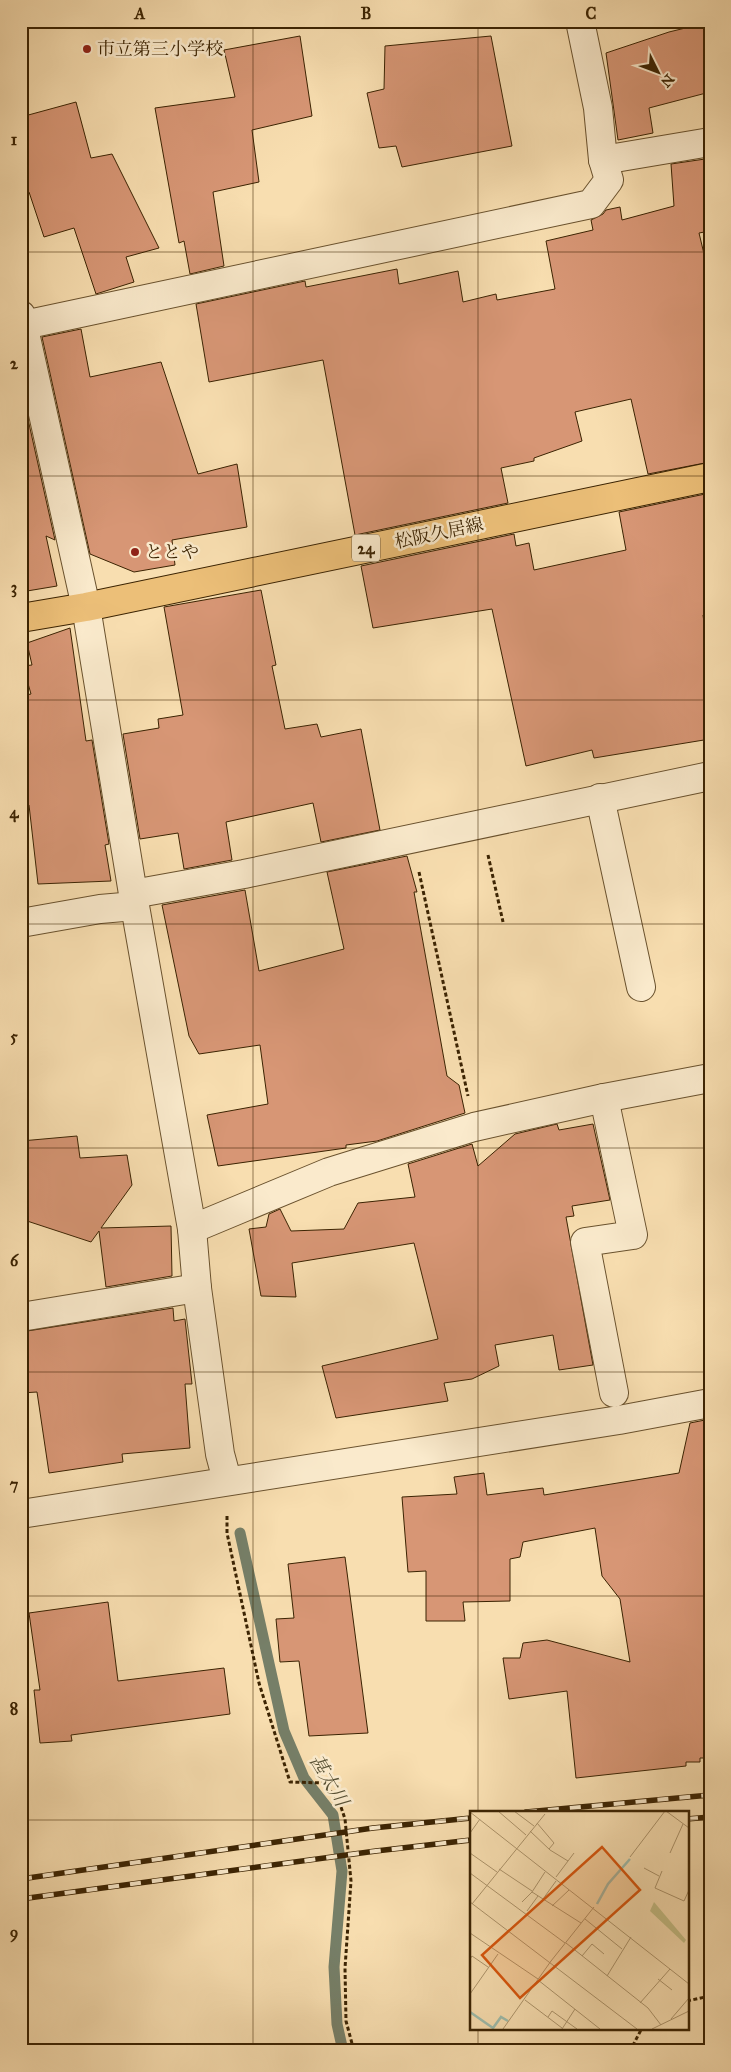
<svg xmlns="http://www.w3.org/2000/svg" width="731" height="2072" viewBox="0 0 731 2072" font-family="'IM FELL Great Primer','Noto Serif JP',serif">
  <rect width="100%" height="100%" fill="#f8deb0"/>
  <filter id="stains"><feTurbulence type="fractalNoise" baseFrequency=".004" numOctaves="4"/><feColorMatrix values="0 0 0 0 .2 0 0 0 0 .09 0 0 0 0 .02 0 0 0 .5 -.17"/></filter>
  <radialGradient id="worn" r=".72"><stop offset=".6" stop-color="#630" stop-opacity="0"/><stop offset="1" stop-color="#630" stop-opacity=".3"/></radialGradient>
  <g fill="none" stroke-linecap="round" stroke-linejoin="round">
    <!-- stream -->
    <path stroke="#767f68" stroke-width="11" d="M 240,1533 L 284,1731 L 304,1778 L 333,1815 L 342,1871 L 334,1967 L 337,2024 L 343,2051"/>
  </g>
  <!-- building -->
  <g fill="#d79675" stroke="#3b2302">
    <path d="M 710,22 L 710,92 L 649,108 L 653,133 L 618,140 L 606,53 L 669,32 Z"/>
    <path d="M 300,36 L 312,116 L 252,130 L 259,182 L 213,192 L 224,266 L 190,274 L 184,241 L 179,243 L 155,108 L 235,97 L 224,50 Z"/>
    <path d="M 491,36 L 512,146 L 402,167 L 396,146 L 379,148 L 367,93 L 384,89 L 385,46 Z"/>
    <path d="M 76,102 L 91,158 L 112,154 L 159,248 L 126,257 L 134,282 L 96,294 L 74,228 L 44,237 L 29,192 L 21,193 L 21,117 Z"/>
    <path d="M 705,159 L 710,179 L 710,231 L 699,233 L 710,279 L 710,462 L 648,474 L 631,399 L 575,412 L 582,441 L 534,458 L 534,461 L 501,468 L 508,503 L 355,535 L 323,360 L 209,382 L 196,304 L 305,281 L 306,287 L 397,269 L 399,284 L 458,271 L 463,302 L 496,294 L 497,300 L 555,289 L 546,241 L 593,230 L 591,220 L 603,214 L 606,210 L 620,207 L 622,220 L 674,206 L 671,164 Z"/>
    <path d="M 81,329 L 90,377 L 161,362 L 198,474 L 237,464 L 247,527 L 172,540 L 175,565 L 134,572 L 90,554 L 42,337 Z"/>
    <path d="M 21,388 L 55,540 L 46,536 L 57,586 L 21,592 Z"/>
    <path d="M 710,493 L 710,614 L 703,615 L 710,667 L 710,739 L 594,758 L 592,750 L 526,766 L 492,609 L 373,628 L 361,566 L 514,534 L 516,546 L 529,543 L 534,570 L 626,550 L 619,512 Z"/>
    <path d="M 261,590 L 276,665 L 272,666 L 285,729 L 317,724 L 321,737 L 361,729 L 380,830 L 321,842 L 313,803 L 226,822 L 232,860 L 184,869 L 178,833 L 140,839 L 123,734 L 159,728 L 158,719 L 183,715 L 164,607 Z"/>
    <path d="M 70,628 L 86,741 L 92,740 L 109,844 L 105,845 L 111,881 L 38,884 L 29,805 L 21,806 L 21,696 L 31,694 L 23,666 L 32,665 L 27,643 Z"/>
    <path d="M 407,856 L 417,892 L 414,892 L 447,1076 L 459,1085 L 465,1113 L 377,1141 L 346,1145 L 346,1148 L 218,1166 L 207,1115 L 268,1104 L 260,1045 L 199,1054 L 189,1036 L 162,905 L 245,890 L 259,971 L 344,949 L 327,872 Z"/>
    <path d="M 557,1124 L 559,1130 L 593,1124 L 610,1200 L 572,1206 L 574,1216 L 566,1217 L 593,1365 L 559,1370 L 553,1335 L 495,1345 L 499,1366 L 472,1379 L 444,1383 L 448,1401 L 336,1418 L 322,1366 L 438,1339 L 414,1243 L 292,1263 L 296,1297 L 261,1296 L 249,1229 L 266,1227 L 269,1214 L 280,1209 L 291,1231 L 344,1229 L 358,1203 L 415,1197 L 408,1164 L 472,1144 L 478,1166 L 515,1134 Z"/>
    <path d="M 77,1136 L 80,1158 L 127,1155 L 132,1185 L 101,1228 L 171,1226 L 172,1276 L 106,1287 L 99,1231 L 91,1242 L 21,1219 L 21,1141 Z"/>
    <path d="M 173,1308 L 174,1321 L 185,1319 L 192,1384 L 185,1384 L 190,1448 L 122,1454 L 123,1462 L 49,1473 L 37,1392 L 21,1393 L 21,1332 Z"/>
    <path d="M 710,1419 L 710,1758 L 700,1758 L 700,1762 L 686,1762 L 686,1766 L 576,1778 L 567,1691 L 509,1699 L 503,1658 L 520,1658 L 523,1643 L 547,1640 L 630,1662 L 620,1599 L 602,1576 L 595,1528 L 523,1542 L 520,1557 L 510,1559 L 510,1601 L 463,1602 L 465,1621 L 426,1621 L 426,1571 L 408,1572 L 402,1497 L 457,1494 L 454,1477 L 484,1473 L 487,1495 L 543,1488 L 544,1495 L 679,1473 L 690,1423 Z"/>
    <path d="M 345,1557 L 368,1733 L 309,1736 L 299,1661 L 280,1662 L 276,1619 L 294,1618 L 288,1564 Z"/>
    <path d="M 108,1602 L 118,1681 L 224,1668 L 230,1714 L 71,1735 L 72,1741 L 40,1743 L 34,1690 L 40,1690 L 29,1613 Z"/>
  </g>
  <g fill="none" stroke-linecap="round" stroke-linejoin="round">
    <defs>
      <g id="minor">
        <path d="M 603,160 L 710,142"/>
        <path d="M 21,315 L 86,607 L 135,906 L 192,1229 L 197,1288 L 220,1454 L 227,1480"/>
        <path d="M 24,325 L 591,204 L 609,180 L 603,160 L 598,108 L 580,21"/>
        <path d="M 600,798 L 641,987"/>
        <path d="M 133,894 L 244,874 L 710,776"/>
        <path d="M 21,923 L 100,909 L 135,906"/>
        <path d="M 604,1098 L 633,1235 L 585,1242 L 614,1393"/>
        <path d="M 192,1229 L 329,1172 L 474,1127 L 604,1098 L 710,1078"/>
        <path d="M 21,1317 L 197,1288"/>
        <path d="M 21,1514 L 619,1420 L 710,1403"/>
      </g>
      <path id="major" d="M 21,618 L 86,607 L 710,477"/>
    </defs>
    <!-- minor casing -->
    <use href="#minor" stroke="#6a522e" stroke-width="30"/>
    <!-- major casing -->
    <use href="#major" stroke="#3b2302" stroke-width="30"/>
    <!-- path -->
    <g stroke="#3b2302" stroke-width="3" stroke-dasharray="4 2.5" stroke-linecap="butt">
      <path d="M 488,855 L 503,922"/>
      <path d="M 419,872 L 468,1096"/>
      <path d="M 227,1516 L 227,1533 L 259,1683 L 290,1782 L 324,1783 L 339,1801 L 345,1819 L 351,1881 L 345,1968 L 346,2021 L 354,2051"/>
      <path d="M 687,2001 L 710,1996"/>
      <path d="M 622,2051 L 631,2049 L 642,2028"/>
    </g>
    <!-- minor -->
    <use href="#minor" stroke="#faeacc" stroke-width="28"/>
    <!-- major -->
    <use href="#major" stroke="#ecbf78" stroke-width="28"/>
    <defs>
      <g id="rail">
        <path d="M 526,1812 L 710,1795"/>
        <path d="M 687,1819 L 710,1817"/>
        <path d="M 21,1879 L 373,1828 L 471,1818"/>
        <path d="M 21,1899 L 376,1851 L 471,1840"/>
      </g>
    </defs>
    <!-- rail casing -->
    <use href="#rail" stroke="#3b2302" stroke-width="5.5"/>
    <!-- rail -->
    <use href="#rail" stroke="#faeacc" stroke-width="4" stroke-dasharray="11" stroke-linecap="butt"/>
  </g>
  <!-- grid -->
  <path fill="none" stroke="#3b2302" stroke-width="1" stroke-opacity="0.55" d="M 253,21 L 253,2051M 478,21 L 478,1812M 21,252 L 710,252M 21,476 L 710,476M 21,700 L 710,700M 21,924 L 710,924M 21,1148 L 710,1148M 21,1372 L 710,1372M 21,1596 L 710,1596M 21,1820 L 471,1820M 687,1820 L 710,1820M 478,2028 L 478,2051"/>
  <!-- markers -->
  <g fill="#8f2418" stroke="#faeacc" stroke-width="2">
    <circle cx="87" cy="49" r="5"/>
    <circle cx="135" cy="552" r="5"/>
  </g>
  <g text-anchor="middle" dominant-baseline="central" stroke-width="5" stroke-linejoin="round" paint-order="stroke">
    <!-- shield labels -->
    <rect fill="#faeacc" stroke="#745f3f" stroke-width="1" x="352" y="534.5" width="28" height="27" rx="4"/>
    <g font-size="16" font-weight="bold" fill="#3b2302">
      <text x="366" y="548">24</text>
    </g>
    <!-- poi labels -->
    <g font-size="18" fill="#3b2302" stroke="#faeacc" text-anchor="start">
      <text x="97" y="49">市立第三小学校</text>
      <text x="145" y="552">ととや</text>
    </g>
    <!-- street labels -->
    <g font-size="18" fill="#3b2302" stroke="#faeacc">
      <text transform="translate(439 533) rotate(-12)">松阪久居線</text>
    </g>
    <!-- water labels -->
    <g font-size="19" font-style="italic" fill="#585135" stroke="#faeacc">
      <text transform="translate(329 1780) rotate(59)">甚太川</text>
    </g>
  </g>
  <!-- overview -->
  <g transform="translate(470 1811)">
    <rect width="219" height="219" fill="#f8deb0"/>
    <path d="M 184,91 L 216,129 L 214,132 L 180,100 Z" fill="#c5bf86"/>
    <path fill="none" stroke="#9dbcac" stroke-width="2.5" d="M 127,93 L 138,73 L 160,48M 0,201 L 23,217 L 31,206 L 38,210"/>
    <path fill="none" stroke="#ac936a" stroke-width="1" d="M 28,0 L 56,24M 44,0 L 64,15M 196,0 L 219,17M 0,1 L 219,173M 67,12 L 84,32 L 79,38M 60,20 L 80,39 L 98,50M 0,22 L 10,8M 0,42 L 27,61M 200,42 L 213,13M 160,46 L 195,0M 174,57 L 189,65M 29,58 L 62,80M 192,60 L 185,77 L 214,90 L 219,79M 0,62 L 95,132M 86,66 L 104,42M 62,81 L 75,61M 73,88 L 86,70M 0,91 L 167,218M 52,91 L 62,81 L 111,112M 2,93 L 75,3M 82,95 L 99,79M 57,100 L 68,85M 115,108 L 152,138M 0,122 L 68,168M 96,132 L 178,197 L 191,214M 112,145 L 122,133 L 134,143M 0,148 L 2,145 L 18,156M 137,165 L 161,126M 188,168 L 202,179M 68,169 L 130,218M 0,183 L 28,143M 55,189 L 92,217M 170,192 L 200,158M 78,206 L 82,200 L 107,218M 201,208 L 219,187M 33,218 L 81,150 L 124,96M 92,218 L 105,198M 182,218 L 219,200"/>
    <path fill="#d7540b" fill-opacity="0.15" stroke="#d7540b" stroke-width="2.5" d="M 132,36 L 170,79 L 50,187 L 12,144 Z"/>
    <rect width="219" height="219" fill="none" stroke="#3b2302" stroke-width="2.5"/>
  </g>
  <!-- margin -->
  <rect width="731" height="2072" fill="none" stroke="#f8deb0" stroke-width="55"/>
  <!-- north arrow -->
  <g transform="translate(658 72) rotate(132)" stroke="#faeacc" stroke-width="4" paint-order="stroke">
  <path d="M0-4L9 19L0 12L-9 19Z" fill="#3b2302"/>
  <text y="-8" font-size="14" font-weight="bold" text-anchor="middle" fill="#3b2302">N</text>
  </g>
  <rect x="28" y="28" width="676" height="2016" fill="none" stroke="#3b2302" stroke-width="2"/>
  <g font-size="16" text-anchor="middle" font-weight="bold" fill="#3b2302">
    <text x="140" y="19">A</text>
    <text x="366" y="19">B</text>
    <text x="591" y="19">C</text>
    <text x="14" y="145">1</text>
    <text x="14" y="369">2</text>
    <text x="14" y="593">3</text>
    <text x="14" y="818">4</text>
    <text x="14" y="1042">5</text>
    <text x="14" y="1266">6</text>
    <text x="14" y="1490">7</text>
    <text x="14" y="1714">8</text>
    <text x="14" y="1938">9</text>
  </g>
  <rect width="100%" height="100%" filter="url(#stains)"/>
  <rect width="100%" height="100%" fill="url(#worn)"/>
</svg>
